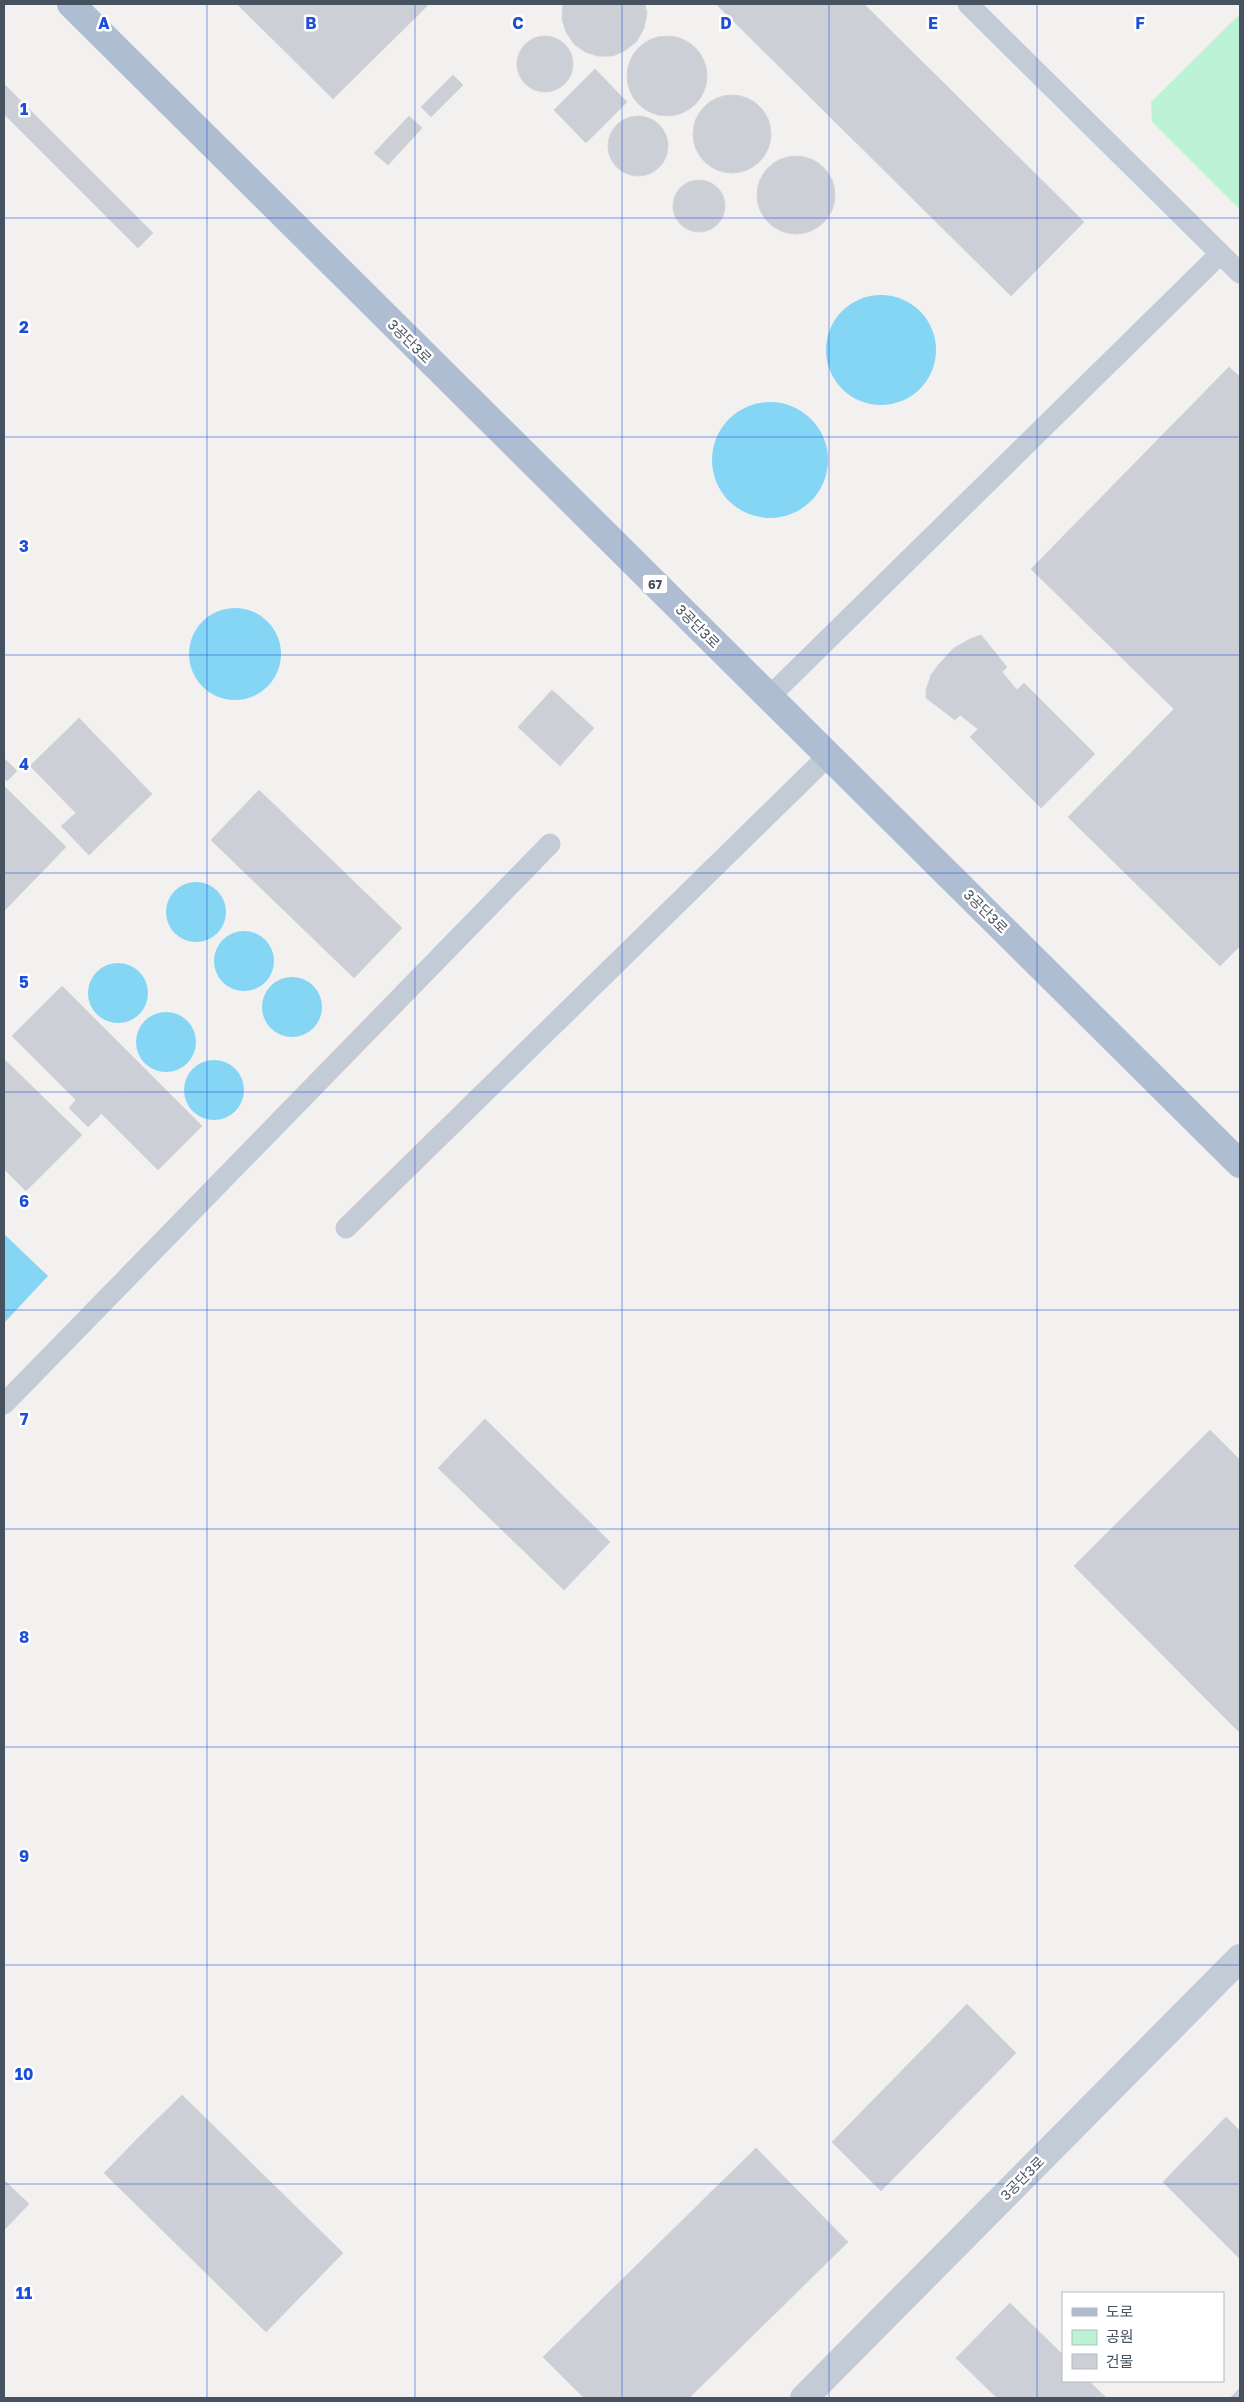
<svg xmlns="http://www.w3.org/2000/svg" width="1244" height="2402" viewBox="0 0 1244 2402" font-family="'Golos Text','Noto Sans KR',sans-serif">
  <rect width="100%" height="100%" fill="#f3f0f0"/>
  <!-- green -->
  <path fill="#bbf3d4" d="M 1240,14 L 1240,210 L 1152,122 L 1151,102 Z"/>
  <!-- water -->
  <g fill="#85d6f4">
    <circle cx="881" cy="350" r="55"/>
    <circle cx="770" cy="460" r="58"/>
    <circle cx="235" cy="654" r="46"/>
    <circle cx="196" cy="912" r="30"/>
    <circle cx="244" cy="961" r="30"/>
    <circle cx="118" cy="993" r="30"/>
    <circle cx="292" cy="1007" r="30"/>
    <circle cx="166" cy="1042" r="30"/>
    <circle cx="214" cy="1090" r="30"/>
    <path d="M 4,1234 L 48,1276 L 4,1323 L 4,1233 Z"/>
  </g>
  <!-- building -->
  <g fill="#cccfd5" stroke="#d4d5dc">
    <path d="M 237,4 L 429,4 L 333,99 Z"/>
    <path d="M 563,4 L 645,4 L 647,13 L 644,28 L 637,41 L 626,50 L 613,56 L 598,56 L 585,52 L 574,44 L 566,32 L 562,19 Z"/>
    <path d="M 716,4 L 864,4 L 1084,222 L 1011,296 Z"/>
    <circle cx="545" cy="64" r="28"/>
    <circle cx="667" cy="76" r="40"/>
    <path d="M 595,69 L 627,102 L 586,143 L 554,110 Z"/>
    <path d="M 453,75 L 463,85 L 431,117 L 421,107 Z"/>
    <path d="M 4,84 L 153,233 L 138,248 L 4,114 Z"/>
    <circle cx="732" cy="134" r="39"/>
    <circle cx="638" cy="146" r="30"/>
    <path d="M 409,116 L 422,128 L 388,165 L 374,153 Z"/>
    <circle cx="796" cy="195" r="39"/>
    <circle cx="699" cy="206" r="26"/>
    <path d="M 1229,367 L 1240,377 L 1240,946 L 1220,966 L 1068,817 L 1174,709 L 1031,569 Z"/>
    <path d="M 981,635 L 1007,667 L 1002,672 L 1017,690 L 978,729 L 960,715 L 955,720 L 926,698 L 926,690 L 931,675 L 939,664 L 954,648 L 970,639 Z"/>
    <path d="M 1024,683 L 1095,754 L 1041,808 L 970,737 Z"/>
    <path d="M 552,690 L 594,728 L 560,766 L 518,727 Z"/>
    <path d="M 79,718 L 152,794 L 89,855 L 61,826 L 76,813 L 30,766 Z"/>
    <path d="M 4,758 L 17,771 L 7,781 L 4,778 Z"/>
    <path d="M 4,786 L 66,847 L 4,911 Z"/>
    <path d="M 259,790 L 402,928 L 354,978 L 211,840 Z"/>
    <path d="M 62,986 L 145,1069 L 88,1127 L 69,1108 L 76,1100 L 12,1036 Z"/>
    <path d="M 4,1059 L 82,1135 L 26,1191 L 4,1169 Z"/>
    <path d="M 145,1069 L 202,1126 L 158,1170 L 101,1113 Z"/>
    <path d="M 485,1419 L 610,1542 L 564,1590 L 438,1468 Z"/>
    <path d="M 1210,1430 L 1240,1460 L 1240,1733 L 1074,1566 Z"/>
    <path d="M 967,2004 L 1016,2053 L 881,2191 L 832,2142 Z"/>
    <path d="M 182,2095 L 343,2253 L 305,2292 L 143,2133 Z"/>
    <path d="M 1226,2117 L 1240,2131 L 1240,2259 L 1163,2182 Z"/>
    <path d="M 143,2133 L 305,2292 L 266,2332 L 104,2173 Z"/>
    <path d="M 756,2148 L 848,2242 L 689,2398 L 584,2398 L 543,2357 Z"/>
    <path d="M 4,2180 L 29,2204 L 4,2230 Z"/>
    <path d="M 1010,2303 L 1063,2355 L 1063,2381 L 1089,2381 L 1101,2393 L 1096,2398 L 997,2398 L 956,2358 Z"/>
    <path d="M 1240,2388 L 1240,2398 L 1230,2398 Z"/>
    <path d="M 1101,2393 L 1107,2398 L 1096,2398 Z"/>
  </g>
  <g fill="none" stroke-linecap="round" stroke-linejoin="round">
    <!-- service -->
    <g stroke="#c3cbd6" stroke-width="21">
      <path d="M 968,4 L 1240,273"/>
      <path d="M 769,697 L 1220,254"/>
      <path d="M 346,1228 L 829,755"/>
      <path d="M 4,1404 L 550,844"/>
    </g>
    <!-- minor -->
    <path stroke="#c3cbd6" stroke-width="28" d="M 804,2398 L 1240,1958"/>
    <!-- primary -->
    <path stroke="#aebdd1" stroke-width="28" d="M 71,4 L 1240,1164"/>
  </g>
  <!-- grid -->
  <path fill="none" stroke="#1d4ed8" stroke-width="1" stroke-opacity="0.55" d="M 207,4 L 207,2398M 415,4 L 415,2398M 622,4 L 622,2398M 829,4 L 829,2398M 1037,4 L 1037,2398M 4,218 L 1240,218M 4,437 L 1240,437M 4,655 L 1240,655M 4,873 L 1240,873M 4,1092 L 1240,1092M 4,1310 L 1240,1310M 4,1529 L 1240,1529M 4,1747 L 1240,1747M 4,1965 L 1240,1965M 4,2184 L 1240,2184"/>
  <g text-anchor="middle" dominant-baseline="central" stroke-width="5" stroke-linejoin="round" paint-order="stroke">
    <!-- shield labels -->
    <rect fill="#fff" stroke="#7e868f" stroke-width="1" x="642.5" y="574.5" width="25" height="19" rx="4"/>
    <g font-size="12" font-weight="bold" fill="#46525f">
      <text x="655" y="584">67</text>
    </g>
    <!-- street labels -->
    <g font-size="14" fill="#46525f" stroke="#fff">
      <text transform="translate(410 341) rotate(45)">3공단3로</text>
      <text transform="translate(698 626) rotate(45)">3공단3로</text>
      <text transform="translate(986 911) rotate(45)">3공단3로</text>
      <text transform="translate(1022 2178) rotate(-45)">3공단3로</text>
    </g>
  </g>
  <g font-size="16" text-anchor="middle" font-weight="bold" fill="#1d4ed8" stroke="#fff" stroke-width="5" stroke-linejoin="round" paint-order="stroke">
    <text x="104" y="29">A</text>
    <text x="311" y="29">B</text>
    <text x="518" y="29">C</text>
    <text x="726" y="29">D</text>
    <text x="933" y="29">E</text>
    <text x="1140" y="29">F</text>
    <text x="24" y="115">1</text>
    <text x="24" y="333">2</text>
    <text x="24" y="552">3</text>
    <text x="24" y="770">4</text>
    <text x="24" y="988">5</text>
    <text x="24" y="1207">6</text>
    <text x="24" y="1425">7</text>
    <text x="24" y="1643">8</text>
    <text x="24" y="1862">9</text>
    <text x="24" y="2080">10</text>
    <text x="24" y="2299">11</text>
  </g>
  <!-- border -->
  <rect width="1244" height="2402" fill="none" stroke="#46525f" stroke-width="10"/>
  <!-- legend -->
  <rect x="1062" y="2292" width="162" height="90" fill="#ffffff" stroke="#b5babf"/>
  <rect x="1072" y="2308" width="25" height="8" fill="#aebdd1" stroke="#b5babf"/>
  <text x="1106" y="2317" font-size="15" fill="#46525f">도로</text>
  <rect x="1072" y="2330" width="25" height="15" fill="#bbf3d4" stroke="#b5babf"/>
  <text x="1106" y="2342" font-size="15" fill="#46525f">공원</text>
  <rect x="1072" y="2354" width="25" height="15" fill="#cccfd5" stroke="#b5babf"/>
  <text x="1106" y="2367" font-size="15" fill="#46525f">건물</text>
</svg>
